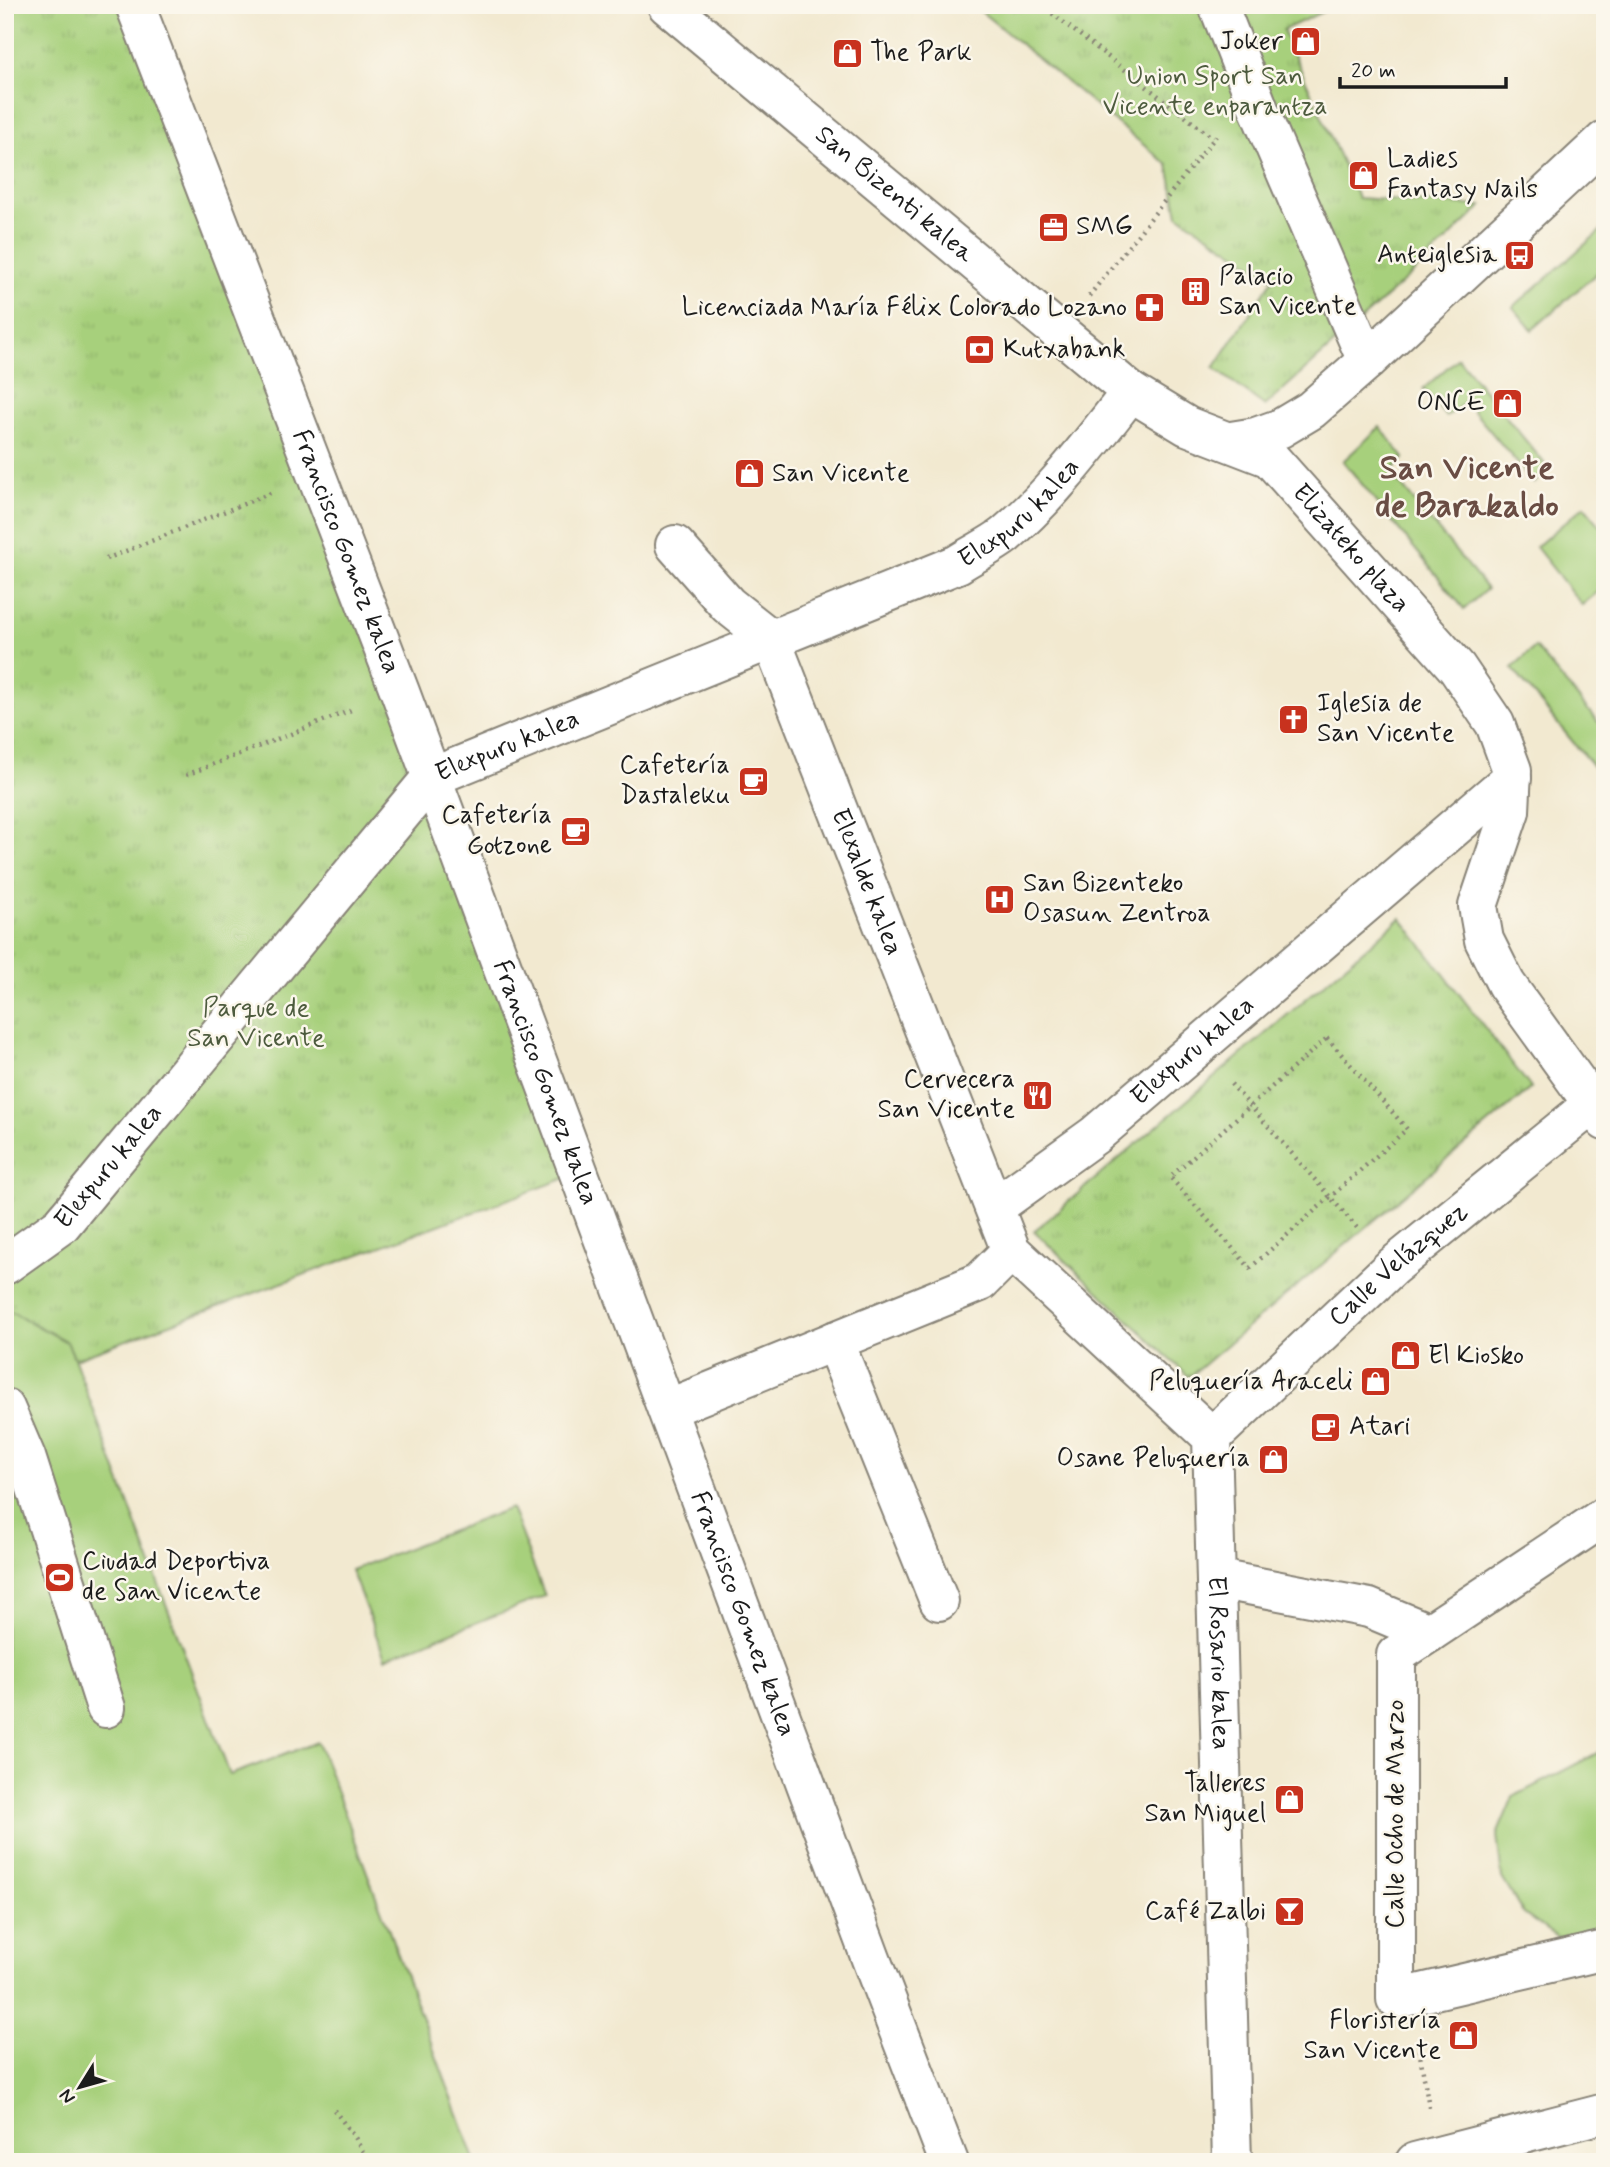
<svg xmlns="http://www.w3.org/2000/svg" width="1610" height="2167" viewBox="0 0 1610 2167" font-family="Mynerve,sans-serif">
  <defs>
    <pattern id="park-tufts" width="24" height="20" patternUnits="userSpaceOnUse" patternTransform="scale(1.75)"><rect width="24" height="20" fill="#a7d07c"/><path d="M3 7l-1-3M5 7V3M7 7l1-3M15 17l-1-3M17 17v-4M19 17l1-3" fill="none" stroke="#8fb26b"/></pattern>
  </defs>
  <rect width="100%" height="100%" fill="#fbf7ec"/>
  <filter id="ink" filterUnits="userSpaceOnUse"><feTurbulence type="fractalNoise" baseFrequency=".0143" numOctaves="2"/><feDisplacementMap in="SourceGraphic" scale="14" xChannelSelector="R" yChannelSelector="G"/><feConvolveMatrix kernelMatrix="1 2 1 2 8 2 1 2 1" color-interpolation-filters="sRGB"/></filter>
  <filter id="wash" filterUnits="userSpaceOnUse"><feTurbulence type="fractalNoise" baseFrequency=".00686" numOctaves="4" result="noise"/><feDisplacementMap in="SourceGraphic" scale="28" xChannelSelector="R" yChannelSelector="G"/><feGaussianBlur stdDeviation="1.57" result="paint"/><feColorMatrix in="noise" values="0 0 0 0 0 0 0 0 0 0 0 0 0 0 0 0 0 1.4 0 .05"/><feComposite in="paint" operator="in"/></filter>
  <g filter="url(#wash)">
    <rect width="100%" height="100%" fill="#f2e9d0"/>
    <!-- grass -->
    <g fill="#a7d07c" stroke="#62764c" stroke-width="2">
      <path d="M 1605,227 L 1605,266 L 1532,330 L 1513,307 Z"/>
      <path d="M 1458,358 L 1549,469 L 1534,483 L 1466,402 L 1446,417 L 1423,389 Z"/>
      <path d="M 1380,427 L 1404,458 L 1390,472 L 1487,589 L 1464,609 L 1343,461 Z"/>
      <path d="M 1584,506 L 1605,531 L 1605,586 L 1582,605 L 1536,547 Z"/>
      <path d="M 1535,647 L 1605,730 L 1605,781 L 1512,668 Z"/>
      <path d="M 5,1308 L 68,1342 L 230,1775 L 318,1742 L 476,2162 L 5,2162 Z"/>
      <path d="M 511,1508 L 545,1596 L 385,1658 L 351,1570 Z"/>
      <path d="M 1605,1749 L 1605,1927 L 1558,1938 L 1524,1914 L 1502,1878 L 1497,1835 L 1513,1797 Z"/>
    </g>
    <!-- park -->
    <g fill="url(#park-tufts)" stroke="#62764c" stroke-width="2">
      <path d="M 5,5 L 135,5 L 580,1173 L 75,1359 L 67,1342 L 5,1308 Z"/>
      <path d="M 973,5 L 1337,5 L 1283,30 L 1358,198 L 1482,206 L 1412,274 L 1265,406 L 1214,368 L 1273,279 L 1178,215 L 1168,165 Z"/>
      <path d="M 1401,918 L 1531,1088 L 1189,1377 L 1034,1231 Z"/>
    </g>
  </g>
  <g filter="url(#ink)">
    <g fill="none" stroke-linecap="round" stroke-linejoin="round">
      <defs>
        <g id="minor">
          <path id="s1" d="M 135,5 L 400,692 L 871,1959 L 949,2162"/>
          <path id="s2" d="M 667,5 L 1131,392 L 1187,426 L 1270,458 L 1457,668 L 1495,724 L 1512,770 L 1510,811 L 1478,906 L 1484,940 L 1506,984 L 1605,1121"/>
          <path d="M 1218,5 L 1260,112 L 1367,361"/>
          <path d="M 1231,441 L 1256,437 L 1281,428 L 1311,410 L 1367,361 L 1605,140"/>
          <path id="s3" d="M 675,545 L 728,605 L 771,639 L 1011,1251 L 1212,1437 L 1232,2162"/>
          <path id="s4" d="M 995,1207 L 1095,1135 L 1512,778"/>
          <path id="s5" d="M 5,1265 L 61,1225 L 432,777 L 958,564 C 973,554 991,546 1005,535 C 1053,494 1092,441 1131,392"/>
          <path d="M 834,1341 L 939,1601"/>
          <path d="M 5,1408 L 26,1457 L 106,1708"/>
          <path d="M 667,1409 L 980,1282 L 1011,1251"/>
          <path id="s6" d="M 1212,1437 L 1392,1267 L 1605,1094"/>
          <path d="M 1605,1516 L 1396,1655 L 1396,1999 L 1605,1950"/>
          <path d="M 1217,1579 L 1369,1608 L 1429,1633"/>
          <path d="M 1415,2162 L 1605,2113"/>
        </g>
      </defs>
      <!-- minor casing -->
      <use href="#minor" stroke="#878276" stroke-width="42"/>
      <!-- path -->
      <g stroke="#878276" stroke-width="4.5" stroke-dasharray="2 5" stroke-linecap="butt">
        <path d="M 1041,5 L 1213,138"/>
        <path d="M 1089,296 L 1216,136"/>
        <path d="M 106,559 L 271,493"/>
        <path d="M 186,775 L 354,709"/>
        <path d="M 1327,1038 L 1407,1129 L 1250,1268 L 1170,1177 Z"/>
        <path d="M 1231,1084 L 1359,1230"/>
        <path d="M 1418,2043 L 1429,2107"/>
        <path d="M 334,2110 L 356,2139 L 368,2162"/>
      </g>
      <!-- minor -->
      <use href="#minor" stroke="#fff" stroke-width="38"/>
    </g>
  </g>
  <!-- icons -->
  <defs>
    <symbol id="shop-square" viewBox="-11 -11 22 22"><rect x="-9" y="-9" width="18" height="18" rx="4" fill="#c8321e" stroke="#fbf7ec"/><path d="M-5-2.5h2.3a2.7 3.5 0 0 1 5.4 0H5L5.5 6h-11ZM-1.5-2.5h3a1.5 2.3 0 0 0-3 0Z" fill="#fff"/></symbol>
    <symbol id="office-square" viewBox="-11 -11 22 22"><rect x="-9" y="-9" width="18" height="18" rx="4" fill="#c8321e" stroke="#fbf7ec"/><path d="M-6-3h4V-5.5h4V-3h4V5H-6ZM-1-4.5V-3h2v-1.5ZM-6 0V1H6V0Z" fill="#fff"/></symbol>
    <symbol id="bus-square" viewBox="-11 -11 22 22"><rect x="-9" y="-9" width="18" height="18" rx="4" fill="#c8321e" stroke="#fbf7ec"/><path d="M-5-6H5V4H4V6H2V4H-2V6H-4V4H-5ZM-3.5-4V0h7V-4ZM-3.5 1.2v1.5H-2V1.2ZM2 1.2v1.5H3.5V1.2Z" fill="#fff"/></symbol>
    <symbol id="building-square" viewBox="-11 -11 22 22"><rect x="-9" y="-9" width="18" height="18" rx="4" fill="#c8321e" stroke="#fbf7ec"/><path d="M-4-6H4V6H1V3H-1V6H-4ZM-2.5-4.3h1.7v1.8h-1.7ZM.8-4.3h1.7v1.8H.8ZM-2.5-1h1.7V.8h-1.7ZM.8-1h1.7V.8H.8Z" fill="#fff"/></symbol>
    <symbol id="pharmacy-square" viewBox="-11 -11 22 22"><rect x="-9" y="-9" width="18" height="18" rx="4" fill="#c8321e" stroke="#fbf7ec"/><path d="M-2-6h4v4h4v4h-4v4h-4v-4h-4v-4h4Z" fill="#fff"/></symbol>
    <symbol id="bank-square" viewBox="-11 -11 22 22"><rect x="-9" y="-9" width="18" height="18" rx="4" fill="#c8321e" stroke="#fbf7ec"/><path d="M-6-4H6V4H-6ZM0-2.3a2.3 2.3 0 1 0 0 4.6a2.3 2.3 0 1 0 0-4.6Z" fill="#fff"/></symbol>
    <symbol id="church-square" viewBox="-11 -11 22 22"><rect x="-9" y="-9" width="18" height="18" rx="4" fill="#c8321e" stroke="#fbf7ec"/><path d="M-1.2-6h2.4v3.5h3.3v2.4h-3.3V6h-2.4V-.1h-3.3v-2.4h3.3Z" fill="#fff"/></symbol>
    <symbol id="cafe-square" viewBox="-11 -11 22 22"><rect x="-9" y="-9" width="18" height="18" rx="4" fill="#c8321e" stroke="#fbf7ec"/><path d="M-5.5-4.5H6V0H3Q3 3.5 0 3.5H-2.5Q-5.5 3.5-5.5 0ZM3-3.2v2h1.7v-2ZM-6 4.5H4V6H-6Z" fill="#fff"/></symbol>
    <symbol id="hospital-square" viewBox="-11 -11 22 22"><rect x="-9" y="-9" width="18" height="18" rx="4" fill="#c8321e" stroke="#fbf7ec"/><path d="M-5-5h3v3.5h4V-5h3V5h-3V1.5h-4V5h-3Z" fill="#fff"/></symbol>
    <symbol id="restaurant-square" viewBox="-11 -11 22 22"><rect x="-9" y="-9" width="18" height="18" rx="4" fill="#c8321e" stroke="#fbf7ec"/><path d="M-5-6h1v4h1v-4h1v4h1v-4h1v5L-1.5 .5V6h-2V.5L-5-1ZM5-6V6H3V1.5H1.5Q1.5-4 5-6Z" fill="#fff"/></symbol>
    <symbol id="stadium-square" viewBox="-11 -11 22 22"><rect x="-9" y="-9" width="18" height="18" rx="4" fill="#c8321e" stroke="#fbf7ec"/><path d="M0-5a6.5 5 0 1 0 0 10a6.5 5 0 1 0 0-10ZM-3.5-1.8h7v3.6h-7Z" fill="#fff"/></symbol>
    <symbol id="bar-square" viewBox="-11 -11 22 22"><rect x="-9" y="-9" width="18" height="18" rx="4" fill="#c8321e" stroke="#fbf7ec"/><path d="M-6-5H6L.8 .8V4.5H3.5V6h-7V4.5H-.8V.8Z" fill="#fff"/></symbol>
  </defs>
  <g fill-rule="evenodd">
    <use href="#shop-square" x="1288" y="24" width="35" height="35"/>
    <use href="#shop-square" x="830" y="36" width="35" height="35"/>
    <use href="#shop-square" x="1346" y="158" width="35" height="35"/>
    <use href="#office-square" x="1036" y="210" width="35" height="35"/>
    <use href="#bus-square" x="1502" y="238" width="35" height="35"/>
    <use href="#building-square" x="1178" y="274" width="35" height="35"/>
    <use href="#pharmacy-square" x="1132" y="290" width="35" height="35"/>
    <use href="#bank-square" x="962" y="332" width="35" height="35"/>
    <use href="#shop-square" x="1490" y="386" width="35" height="35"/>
    <use href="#shop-square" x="732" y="456" width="35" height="35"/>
    <use href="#church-square" x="1276" y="702" width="35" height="35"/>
    <use href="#cafe-square" x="736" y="764" width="35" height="35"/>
    <use href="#cafe-square" x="558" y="814" width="35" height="35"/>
    <use href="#hospital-square" x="982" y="882" width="35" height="35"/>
    <use href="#restaurant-square" x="1020" y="1078" width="35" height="35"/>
    <use href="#shop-square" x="1388" y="1338" width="35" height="35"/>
    <use href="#shop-square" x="1358" y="1364" width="35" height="35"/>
    <use href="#cafe-square" x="1308" y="1410" width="35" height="35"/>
    <use href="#shop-square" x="1256" y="1442" width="35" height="35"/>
    <use href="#stadium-square" x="42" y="1560" width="35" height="35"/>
    <use href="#shop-square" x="1272" y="1782" width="35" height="35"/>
    <use href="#bar-square" x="1272" y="1894" width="35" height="35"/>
    <use href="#shop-square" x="1446" y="2018" width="35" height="35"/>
  </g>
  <g text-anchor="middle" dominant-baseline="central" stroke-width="5" stroke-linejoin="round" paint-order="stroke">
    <!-- poi labels -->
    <g font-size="26" fill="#1c1c1c" stroke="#fbf7ec" text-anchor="end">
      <text x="1283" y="42">Joker</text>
      <text x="870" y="53" text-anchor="start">The Park</text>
      <text x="1387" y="160" text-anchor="start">Ladies<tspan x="1387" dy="30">Fantasy Nails</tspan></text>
      <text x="1076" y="227" text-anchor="start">SMG</text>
      <text x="1497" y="255">Anteiglesia</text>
      <text x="1219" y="277" text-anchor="start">Palacio<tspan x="1219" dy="30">San Vicente</tspan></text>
      <text x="1127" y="308">Licenciada María Félix Colorado Lozano</text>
      <text x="1003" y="350" text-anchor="start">Kutxabank</text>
      <text x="1485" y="403">ONCE</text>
      <text x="772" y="474" text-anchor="start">San Vicente</text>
      <text x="1317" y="704" text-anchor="start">Iglesia de<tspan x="1317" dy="30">San Vicente</tspan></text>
      <text x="730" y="766">Cafetería<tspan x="730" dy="30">Dastaleku</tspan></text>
      <text x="552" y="816">Cafetería<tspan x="552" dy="30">Gotzone</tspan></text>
      <text x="1023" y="884" text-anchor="start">San Bizenteko<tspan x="1023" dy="30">Osasun Zentroa</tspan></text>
      <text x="1015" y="1080">Cervecera<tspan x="1015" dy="30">San Vicente</tspan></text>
      <text x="1428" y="1356" text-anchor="start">El Kiosko</text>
      <text x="1353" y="1382">Peluquería Araceli</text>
      <text x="1349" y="1427" text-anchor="start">Atari</text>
      <text x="1250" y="1459">Osane Peluquería</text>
      <text x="82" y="1562" text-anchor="start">Ciudad Deportiva<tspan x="82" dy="30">de San Vicente</tspan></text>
      <text x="1266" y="1784">Talleres<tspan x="1266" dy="30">San Miguel</tspan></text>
      <text x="1266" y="1912">Café Zalbi</text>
      <text x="1441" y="2021">Floristería<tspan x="1441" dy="30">San Vicente</tspan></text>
    </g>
    <!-- park labels -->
    <g font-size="26" fill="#4d5b3e" stroke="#fbf7ec">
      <text x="1215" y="77">Union Sport San<tspan x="1215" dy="30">Vicente enparantza</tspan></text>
      <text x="256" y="1009">Parque de<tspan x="256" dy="30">San Vicente</tspan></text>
    </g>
    <!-- street labels -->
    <g font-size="26" fill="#1c1c1c" stroke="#fbf7ec">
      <text stroke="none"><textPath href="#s2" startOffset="296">San Bizenti kalea</textPath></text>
      <text stroke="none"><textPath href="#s5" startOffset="1298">Elexpuru kalea</textPath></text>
      <text stroke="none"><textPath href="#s2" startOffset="880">Elizateko plaza</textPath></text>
      <text stroke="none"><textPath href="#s1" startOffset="586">Francisco Gomez kalea</textPath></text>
      <text stroke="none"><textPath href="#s5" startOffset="732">Elexpuru kalea</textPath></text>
      <text stroke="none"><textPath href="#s3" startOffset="396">Elexalde kalea</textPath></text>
      <text stroke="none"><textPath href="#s4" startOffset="252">Elexpuru kalea</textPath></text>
      <text stroke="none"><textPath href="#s1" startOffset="1153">Francisco Gomez kalea</textPath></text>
      <text stroke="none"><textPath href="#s5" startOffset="144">Elexpuru kalea</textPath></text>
      <text stroke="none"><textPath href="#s6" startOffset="254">Calle Velázquez</textPath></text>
      <text stroke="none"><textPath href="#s1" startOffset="1720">Francisco Gomez kalea</textPath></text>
      <text stroke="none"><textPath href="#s3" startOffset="1292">El Rosario kalea</textPath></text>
      <text transform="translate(1396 1814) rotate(-90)">Calle Ocho de Marzo</text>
    </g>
    <!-- district labels -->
    <g font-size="33" font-weight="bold" fill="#6a4d44" stroke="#fbf7ec">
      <text x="1467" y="469">San Vicente<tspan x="1467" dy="38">de Barakaldo</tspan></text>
    </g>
  </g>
  <!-- margin -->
  <rect width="1610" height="2167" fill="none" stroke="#fbf7ec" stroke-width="28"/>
  <!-- north arrow -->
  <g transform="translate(80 2087) rotate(233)" stroke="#fbf7ec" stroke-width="5" paint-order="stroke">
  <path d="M0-5L12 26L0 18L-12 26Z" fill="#1c1c1c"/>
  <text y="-10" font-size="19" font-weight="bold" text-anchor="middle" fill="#1c1c1c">N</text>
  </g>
  <!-- scale -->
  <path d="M1340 77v10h166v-10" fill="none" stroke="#1c1c1c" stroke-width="3.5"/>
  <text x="1351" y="77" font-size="21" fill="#1c1c1c" stroke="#fbf7ec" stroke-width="5" paint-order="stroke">20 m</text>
</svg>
